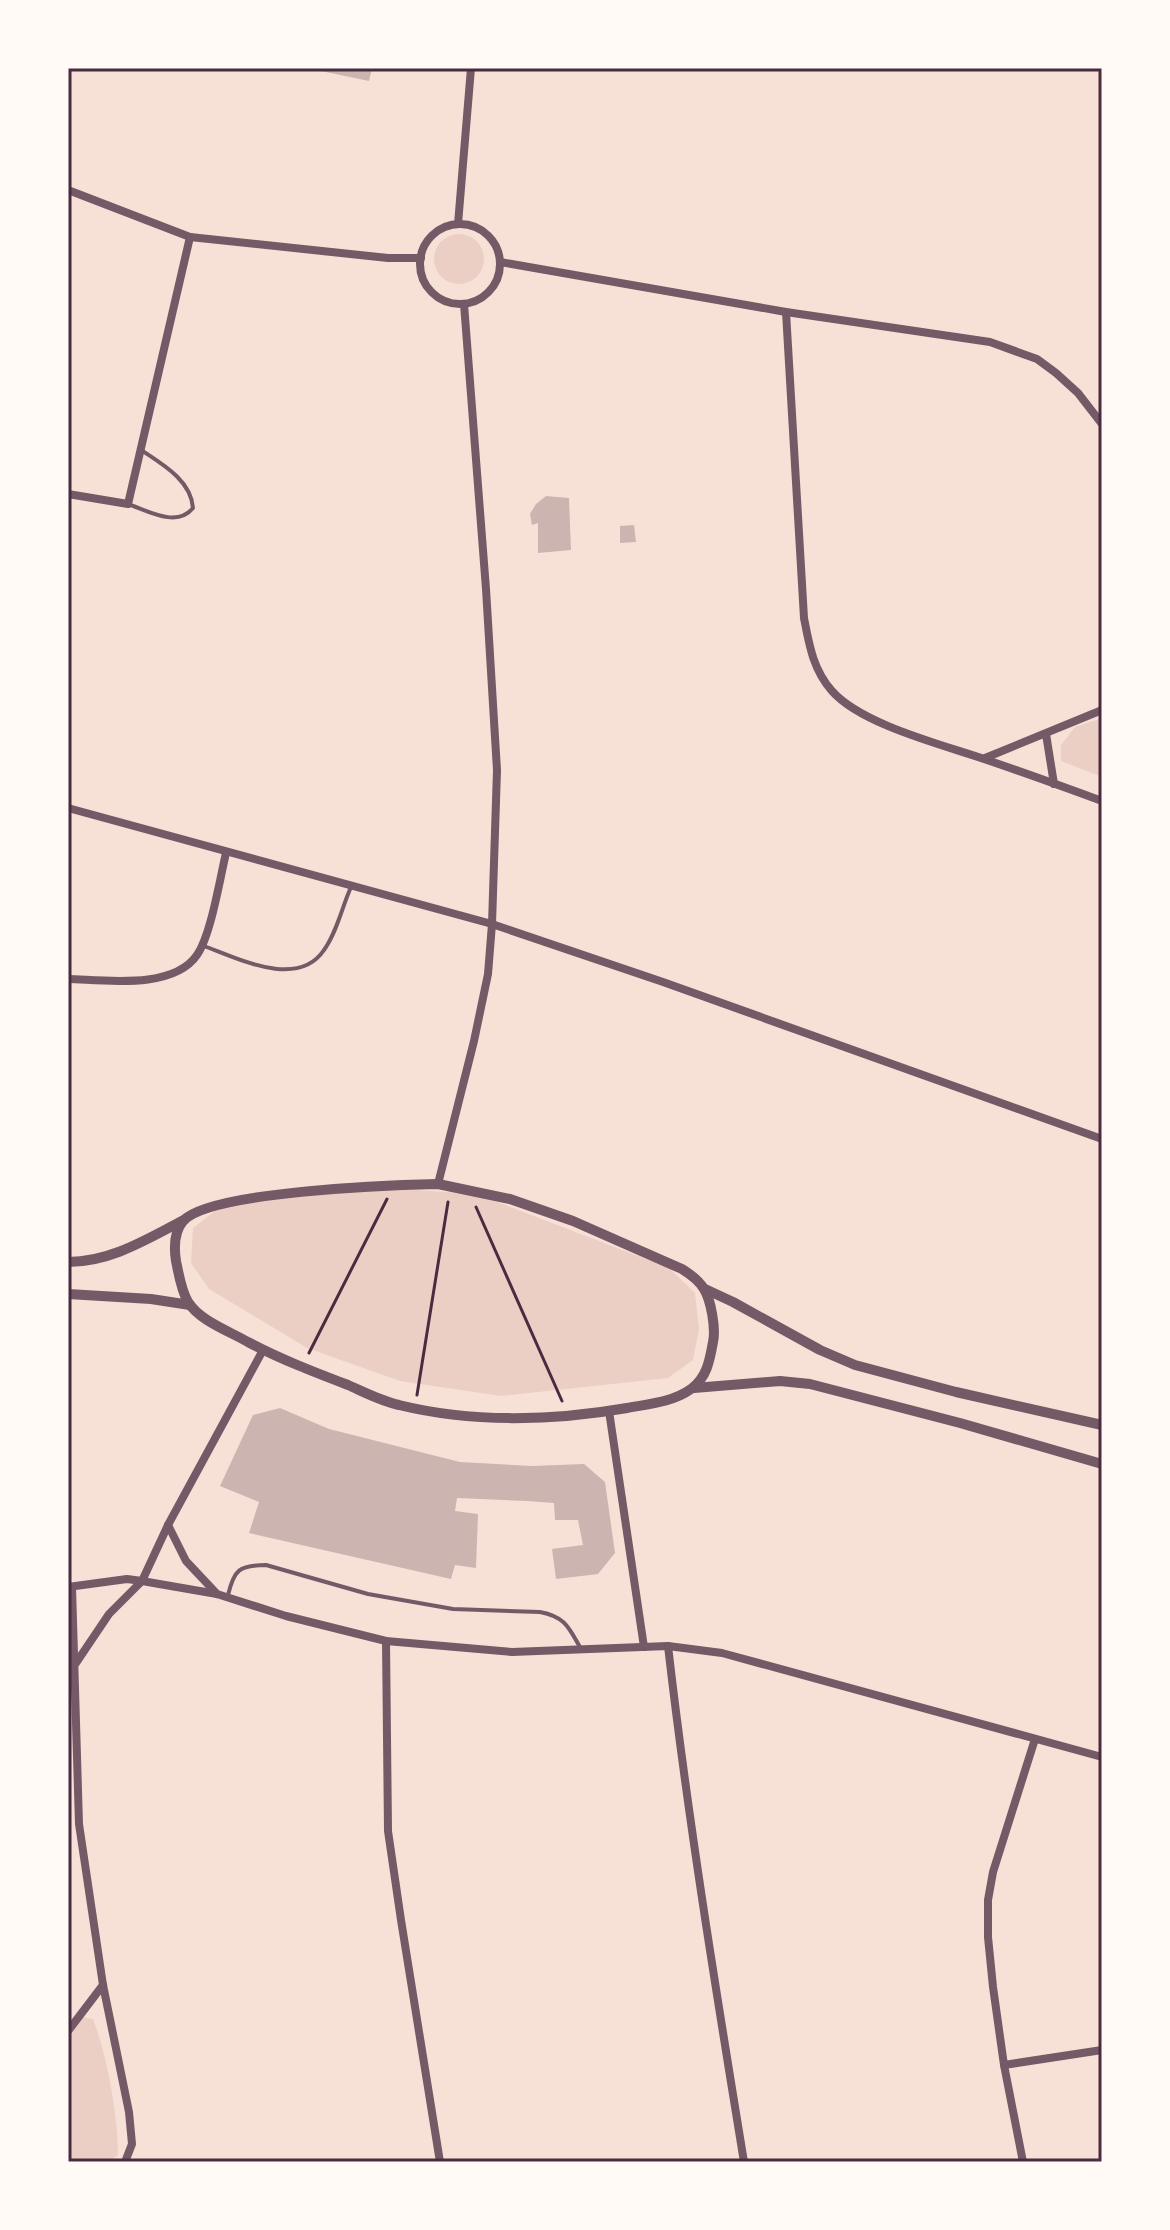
<svg xmlns="http://www.w3.org/2000/svg" width="1170" height="2230" viewBox="0 0 1170 2230" font-family="'DejaVu Sans',sans-serif">
  <rect width="100%" height="100%" fill="#f7e1d7"/>
  <!-- green -->
  <g fill="#ebcfc5">
    <circle cx="459" cy="259" r="25"/>
    <path d="M 1102,718 L 1102,777 L 1061,761 L 1061,745 L 1075,727 Z"/>
    <path d="M 385,1188 L 477,1194 L 669,1268 L 695,1293 L 699,1329 L 693,1360 L 668,1378 L 501,1396 L 400,1381 L 307,1348 L 209,1289 L 191,1263 L 193,1228 L 224,1204 Z"/>
    <path d="M 82,2017 L 93,2019 C 107,2055 118,2116 118,2155 L 108,2162 L 68,2162 L 68,2038 Z"/>
  </g>
  <!-- building -->
  <g fill="#ccb4b1">
    <path d="M 321,68 L 372,68 L 369,81 L 321,71 Z"/>
    <path d="M 546,496 L 569,498 L 571,550 L 538,553 L 538,523 L 532,525 L 530,514 L 536,504 Z"/>
    <path d="M 634,525 L 636,542 L 620,543 L 620,526 Z"/>
    <path d="M 280,1408 L 329,1429 L 460,1462 L 532,1466 L 584,1464 L 605,1482 L 615,1553 L 598,1574 L 556,1579 L 552,1549 L 583,1545 L 578,1520 L 555,1520 L 554,1503 L 527,1501 L 457,1498 L 455,1511 L 478,1514 L 476,1568 L 455,1565 L 451,1579 L 249,1533 L 259,1502 L 220,1486 L 253,1415 Z"/>
  </g>
  <g fill="none" stroke-linecap="round" stroke-linejoin="round">
    <!-- path -->
    <g stroke="#4a2c40" stroke-width="3">
      <path d="M 476,1207 L 562,1401"/>
      <path d="M 309,1353 L 387,1199"/>
      <path d="M 417,1395 L 448,1202"/>
    </g>
    <!-- service -->
    <g stroke="#755966" stroke-width="4">
      <path d="M 128,504 C 148,511 177,528 193,508 C 191,480 162,464 141,450"/>
      <path d="M 204,946 C 239,959 298,989 324,950 C 337,932 342,907 351,887"/>
      <path d="M 228,1595 C 234,1570 239,1565 266,1565 L 368,1594 L 453,1609 L 540,1612 C 566,1617 569,1628 581,1649"/>
    </g>
    <!-- minor -->
    <g stroke="#755966" stroke-width="8">
      <path d="M 68,190 L 190,237 L 388,258 L 421,258"/>
      <path d="M 458,224 L 471,68"/>
      <circle cx="460" cy="264" r="40"/>
      <path d="M 500,262 L 786,312 L 990,342 L 1037,359 L 1056,373 L 1078,393 L 1102,424"/>
      <path d="M 786,312 L 804,618 C 809,644 813,670 832,691 C 862,725 944,745 987,760 C 1025,773 1064,787 1102,801"/>
      <path d="M 68,494 L 128,504 L 190,237"/>
      <path d="M 1046,734 L 1054,784"/>
      <path d="M 985,758 L 1102,710"/>
      <path d="M 68,808 L 492,924 L 663,982 L 1102,1139"/>
      <path d="M 68,979 C 105,980 173,990 197,955 C 211,935 220,878 226,853"/>
      <path d="M 438,1184 L 474,1041 L 488,974 L 492,924 L 497,770 L 486,589 L 464,304"/>
      <path d="M 609,1411 L 644,1647"/>
      <path d="M 168,1525 L 186,1561 L 217,1594"/>
      <path d="M 68,1587 L 127,1579 L 142,1581 L 217,1594 L 286,1616 L 386,1641 L 512,1652 L 668,1646 L 722,1653 L 1102,1757"/>
      <path d="M 72,1587 L 79,1824 L 103,1985 L 129,2112 L 132,2144 L 125,2162"/>
      <path d="M 386,1641 L 388,1831 L 401,1920 L 440,2162"/>
      <path d="M 668,1646 C 688,1819 716,1991 744,2162"/>
      <path d="M 76,1663 L 109,1614 L 142,1581 L 168,1525 L 263,1350"/>
      <path d="M 68,2031 L 103,1985"/>
      <path d="M 1004,2065 L 1102,2050"/>
      <path d="M 1023,2162 L 1004,2065 L 993,1987 L 988,1937 L 988,1900 L 993,1872 L 1035,1739"/>
    </g>
    <!-- tertiary -->
    <g stroke="#755966" stroke-width="10">
      <path d="M 438,1184 L 510,1199 L 573,1221 L 682,1269 C 690,1274 699,1280 704,1289 C 711,1300 716,1329 713,1342 C 710,1359 707,1378 691,1389 C 673,1402 649,1404 627,1408 C 553,1421 472,1423 399,1405 C 381,1401 364,1392 348,1385 C 314,1372 280,1359 248,1342 C 229,1331 200,1321 188,1302 C 181,1290 179,1275 176,1261 C 174,1248 174,1232 183,1221 C 210,1191 394,1185 438,1184 Z"/>
      <path d="M 68,1262 C 111,1262 147,1239 184,1220"/>
      <path d="M 705,1289 L 733,1302 L 820,1350 L 855,1365 L 956,1392 L 1102,1425"/>
      <path d="M 68,1294 L 151,1299 L 190,1305"/>
      <path d="M 694,1388 L 780,1381 L 810,1384 L 960,1423 L 1102,1464"/>
    </g>
  </g>
  <!-- border -->
  <rect width="1170" height="2230" fill="none" stroke="#fffaf5" stroke-width="140"/>
  <rect x="70" y="70" width="1030" height="2090" fill="none" stroke="#4a2c40" stroke-width="3"/>
</svg>
